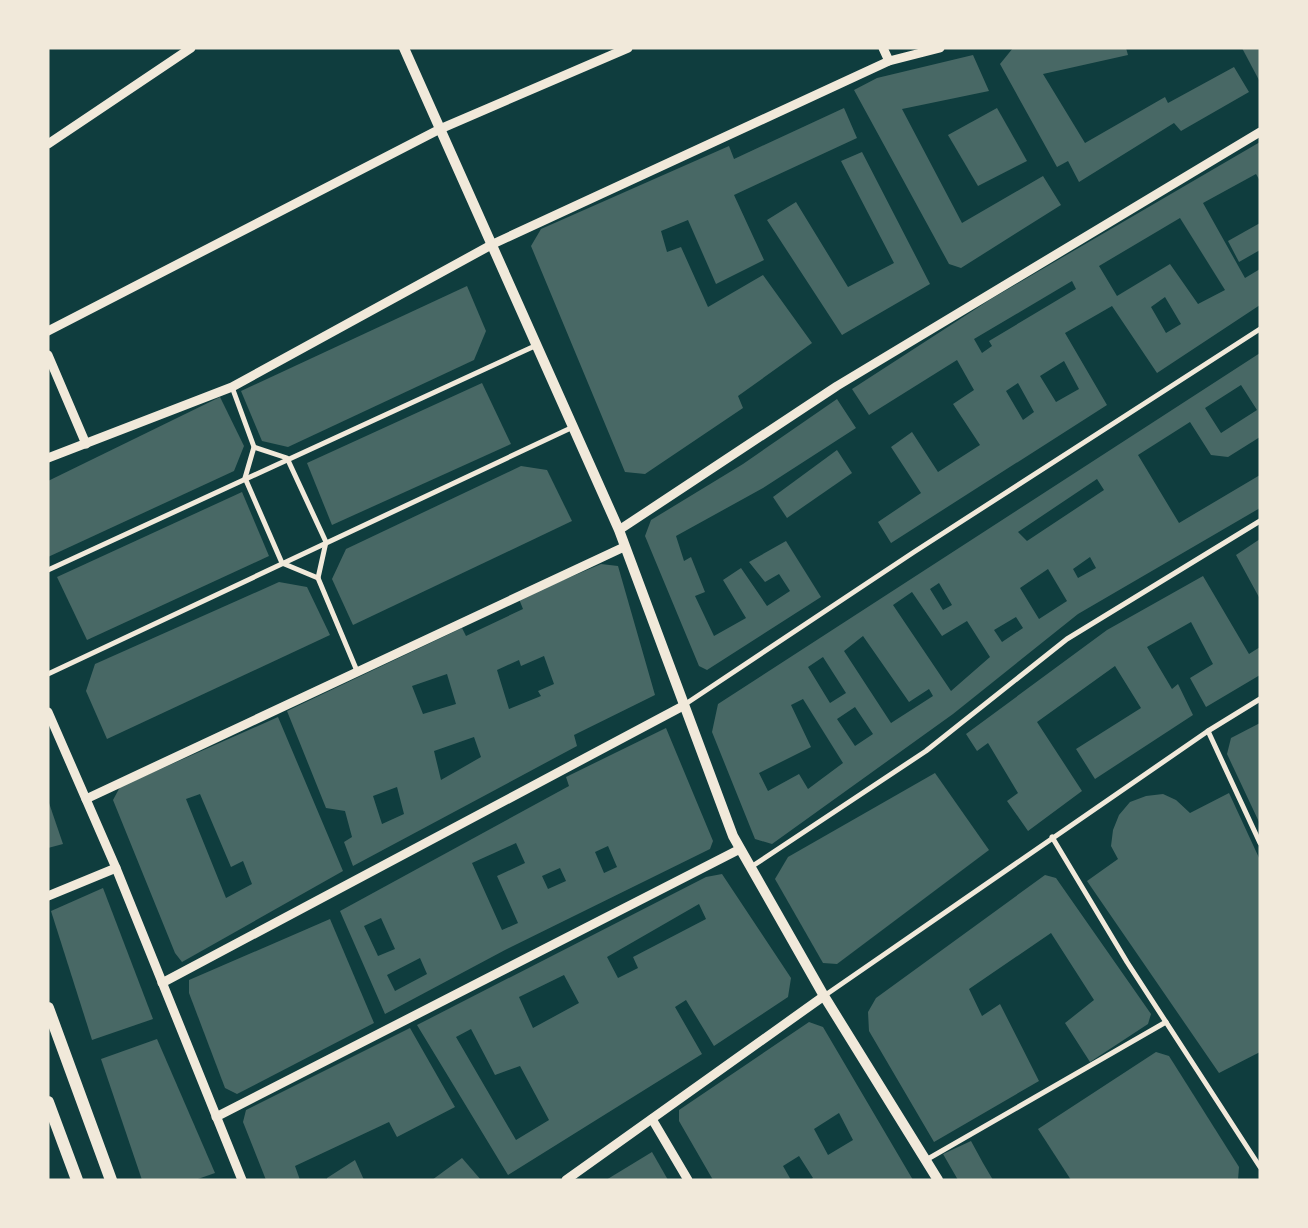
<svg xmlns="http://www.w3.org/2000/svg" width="1308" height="1228" viewBox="0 0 1308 1228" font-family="'PT Sans Narrow',sans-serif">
  <rect width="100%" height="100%" fill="#0f3d3e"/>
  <!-- building -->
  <g fill="#486865" fill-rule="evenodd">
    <path d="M 1013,48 L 1126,48 L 1128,55 L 1043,74 L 1085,143 L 1165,97 L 1168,103 L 1234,67 L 1249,92 L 1181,131 L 1174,123 L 1079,182 L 1068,161 L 1057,167 L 1000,64 Z"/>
    <path d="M 1242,48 L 1260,48 L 1260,82 Z"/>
    <path d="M 973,55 L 989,91 L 902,109 L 962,223 L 1043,176 L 1061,205 L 961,268 L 949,264 L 854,90 L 877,78 Z"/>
    <path d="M 844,108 L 857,138 L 734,195 L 764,260 L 716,284 L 688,220 L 661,231 L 667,252 L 681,247 L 708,307 L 763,275 L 812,343 L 738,396 L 743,408 L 645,474 L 625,472 L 531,246 L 541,229 L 729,146 L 734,159 Z"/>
    <path d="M 997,108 L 1027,161 L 978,186 L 948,135 Z"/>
    <path d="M 1260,142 L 1260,181 L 1256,174 L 1203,203 L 1245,278 L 1260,269 L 1260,305 L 1157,373 L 1112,306 L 1065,333 L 1107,405 L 891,543 L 878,522 L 921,493 L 891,447 L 912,432 L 938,472 L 980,445 L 953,404 L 974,390 L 957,360 L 869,415 L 852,389 L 991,299 ZM 1180,218 L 1225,290 L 1198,304 L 1170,264 L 1117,296 L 1099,266 ZM 1072,281 L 1076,289 L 989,341 L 992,346 L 982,353 L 974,339 ZM 1165,297 L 1181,324 L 1166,333 L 1151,307 ZM 1064,361 L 1079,389 L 1056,402 L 1040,376 ZM 1018,383 L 1034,412 L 1023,420 L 1006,391 Z"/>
    <path d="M 862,152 L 930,284 L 842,335 L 767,220 L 796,202 L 848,287 L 894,263 L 841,161 Z"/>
    <path d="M 1260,223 L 1260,250 L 1239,262 L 1228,241 Z"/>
    <path d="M 467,286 L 486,331 L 474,360 L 288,447 L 262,441 L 241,391 Z"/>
    <path d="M 1260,353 L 1260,437 L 1228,457 L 1211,455 L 1190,422 L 1138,455 L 1179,523 L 1260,475 L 1260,508 L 1078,614 L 953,714 L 772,844 L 755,839 L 712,732 L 718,704 ZM 1241,385 L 1257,410 L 1221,433 L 1205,408 ZM 1097,479 L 1104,490 L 1027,541 L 1018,532 ZM 1090,557 L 1096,568 L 1078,578 L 1073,569 ZM 1048,569 L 1067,601 L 1039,619 L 1020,588 ZM 939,583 L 952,605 L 943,610 L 930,589 ZM 912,592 L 942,636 L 967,621 L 990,657 L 951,691 L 893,605 ZM 1016,617 L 1023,628 L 1002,642 L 994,630 ZM 863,636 L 909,702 L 929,689 L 933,696 L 891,723 L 844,651 ZM 823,657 L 846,693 L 830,703 L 808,667 ZM 803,699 L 843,763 L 808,789 L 799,774 L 768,791 L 759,773 L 811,747 L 791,705 ZM 855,707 L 873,734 L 855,746 L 837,719 Z"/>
    <path d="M 482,383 L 511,444 L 332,525 L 307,463 Z"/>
    <path d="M 220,397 L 244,446 L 234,471 L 48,557 L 48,481 Z"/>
    <path d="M 837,399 L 856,428 L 763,488 L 676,536 L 684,561 L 691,557 L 705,592 L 695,596 L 714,636 L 746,618 L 723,580 L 741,568 L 767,606 L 790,591 L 779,574 L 765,582 L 749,562 L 786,541 L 821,597 L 707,670 L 699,666 L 645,536 L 651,520 L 743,464 Z"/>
    <path d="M 837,450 L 852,473 L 787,518 L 773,497 Z"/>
    <path d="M 521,466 L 547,470 L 572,521 L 353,625 L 332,579 L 346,549 Z"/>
    <path d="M 242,492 L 269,556 L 87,640 L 57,577 Z"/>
    <path d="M 1260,539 L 1260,599 L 1236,555 Z"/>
    <path d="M 601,564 L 618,566 L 655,695 L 574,735 L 577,746 L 353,866 L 344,842 L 352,837 L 345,811 L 326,808 L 287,711 L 462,628 L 466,636 L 523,609 L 519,599 ZM 544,656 L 554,684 L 538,691 L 541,696 L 509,709 L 497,670 L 519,660 L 521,666 ZM 447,674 L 456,704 L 423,714 L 412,686 ZM 474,737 L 481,757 L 441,780 L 434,751 ZM 397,787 L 404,814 L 382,824 L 373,796 Z"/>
    <path d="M 1203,576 L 1249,654 L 1260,647 L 1260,675 L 1206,707 L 1190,678 L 1213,664 L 1191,622 L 1147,647 L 1172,689 L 1178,684 L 1193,715 L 1095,779 L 1076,749 L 1141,708 L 1115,666 L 1037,722 L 1082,791 L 1028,831 L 1007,801 L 1018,793 L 988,743 L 977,751 L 966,734 L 1107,630 Z"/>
    <path d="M 279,582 L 307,587 L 330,635 L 107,739 L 86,691 L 95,664 Z"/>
    <path d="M 278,717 L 343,871 L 182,962 L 175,953 L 113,800 L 120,787 ZM 200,794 L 231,867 L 243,861 L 252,884 L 226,898 L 186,799 Z"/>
    <path d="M 1260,723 L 1260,824 L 1227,754 L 1231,738 Z"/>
    <path d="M 666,728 L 713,841 L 710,849 L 505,950 L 385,1014 L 340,911 L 569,786 L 566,777 ZM 516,843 L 525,863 L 497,876 L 518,923 L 502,930 L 472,863 ZM 608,846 L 617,867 L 604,873 L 595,852 ZM 560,868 L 566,881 L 548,889 L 542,876 ZM 381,918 L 395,949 L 378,956 L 364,926 ZM 420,958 L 427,974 L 395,991 L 387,975 Z"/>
    <path d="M 935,773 L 989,850 L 837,964 L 823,963 L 775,879 L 788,857 Z"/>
    <path d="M 1229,793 L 1260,860 L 1260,1052 L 1219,1073 L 1087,881 L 1118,859 L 1111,846 L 1113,830 L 1119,815 L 1130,802 L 1146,796 L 1163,794 L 1176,800 L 1190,813 Z"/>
    <path d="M 48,800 L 63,844 L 48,848 Z"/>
    <path d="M 722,874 L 791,978 L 788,997 L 714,1046 L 686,1000 L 675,1007 L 702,1054 L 508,1175 L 417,1025 L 706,877 ZM 699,904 L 706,919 L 633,957 L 638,968 L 618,978 L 607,957 ZM 564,975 L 579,1003 L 533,1028 L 519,997 ZM 471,1029 L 495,1075 L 520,1066 L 549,1120 L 516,1140 L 456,1037 Z"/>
    <path d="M 1045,875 L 1056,878 L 1151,1014 L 1148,1024 L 1090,1062 L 1065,1023 L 1094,1000 L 1051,933 L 969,989 L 982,1016 L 1000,1004 L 1039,1081 L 934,1142 L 869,1031 L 868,1012 L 876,998 Z"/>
    <path d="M 103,888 L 153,1019 L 92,1040 L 51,911 Z"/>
    <path d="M 330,919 L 374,1023 L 237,1094 L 225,1088 L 189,993 L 189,980 Z"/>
    <path d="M 809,1022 L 823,1027 L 913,1180 L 810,1180 L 813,1178 L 799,1156 L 783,1166 L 791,1180 L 713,1180 L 679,1121 L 679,1110 ZM 839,1113 L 853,1140 L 828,1155 L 814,1129 Z"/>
    <path d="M 410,1028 L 455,1107 L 397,1137 L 389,1122 L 295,1166 L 300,1180 L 266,1180 L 243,1122 L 246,1110 Z"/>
    <path d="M 157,1039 L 215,1173 L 195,1180 L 142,1180 L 101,1059 Z"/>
    <path d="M 1156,1052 L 1169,1056 L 1239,1167 L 1238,1180 L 1071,1180 L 1038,1129 Z"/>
    <path d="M 971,1141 L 983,1163 L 993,1180 L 958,1180 L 943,1154 Z"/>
    <path d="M 652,1152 L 668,1180 L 606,1180 Z"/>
    <path d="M 462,1158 L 481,1180 L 432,1180 Z"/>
    <path d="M 355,1160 L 364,1180 L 327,1180 L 327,1178 Z"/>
  </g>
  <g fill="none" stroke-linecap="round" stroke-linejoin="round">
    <!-- pedestrian -->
    <g stroke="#f1e9da" stroke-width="5">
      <path d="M 232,387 L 254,447 L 245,478 L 282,563 L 318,578 L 357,671"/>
      <path d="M 254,447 L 287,458 L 326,542 L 318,578"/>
      <path d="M 48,570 L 537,345"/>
      <path d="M 48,674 L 573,427"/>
      <path d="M 684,705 L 914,552 L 1260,329"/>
      <path d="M 1208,731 L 1260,843"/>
      <path d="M 1052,837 L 1127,962 L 1260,1167"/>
      <path d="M 751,867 L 926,751 L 1067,639 L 1260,521"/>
      <path d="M 824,996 L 1208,731 L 1260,699"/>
      <path d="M 926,1160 L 1166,1022"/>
    </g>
    <!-- tertiary -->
    <g stroke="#f1e9da" stroke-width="9">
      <path d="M 883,48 L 889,61"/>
      <path d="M 48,144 L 191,48"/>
      <path d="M 48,331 L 440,129 L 628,48"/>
      <path d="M 48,355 L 86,444"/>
      <path d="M 48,458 L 232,387 L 493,244 L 889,61 L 940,48"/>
      <path d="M 619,530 L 837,386 L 1260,132"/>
      <path d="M 48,712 L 116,868 L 242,1180"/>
      <path d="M 86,799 L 624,547"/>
      <path d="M 48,896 L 116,868"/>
      <path d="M 162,983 L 683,706"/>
      <path d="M 216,1117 L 740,849"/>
      <path d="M 652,1119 L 688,1180"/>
      <path d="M 566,1180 L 824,996"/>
    </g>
    <!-- secondary -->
    <path stroke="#f1e9da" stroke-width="10" d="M 404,48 L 619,530 L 733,836 L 824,996 L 938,1180"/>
    <!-- trunk -->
    <g stroke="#f1e9da" stroke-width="12">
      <path d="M 48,1008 L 111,1180"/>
      <path d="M 48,1102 L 77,1180"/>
    </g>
  </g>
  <!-- border -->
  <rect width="1308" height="1228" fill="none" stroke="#f1e9da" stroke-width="99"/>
</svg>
